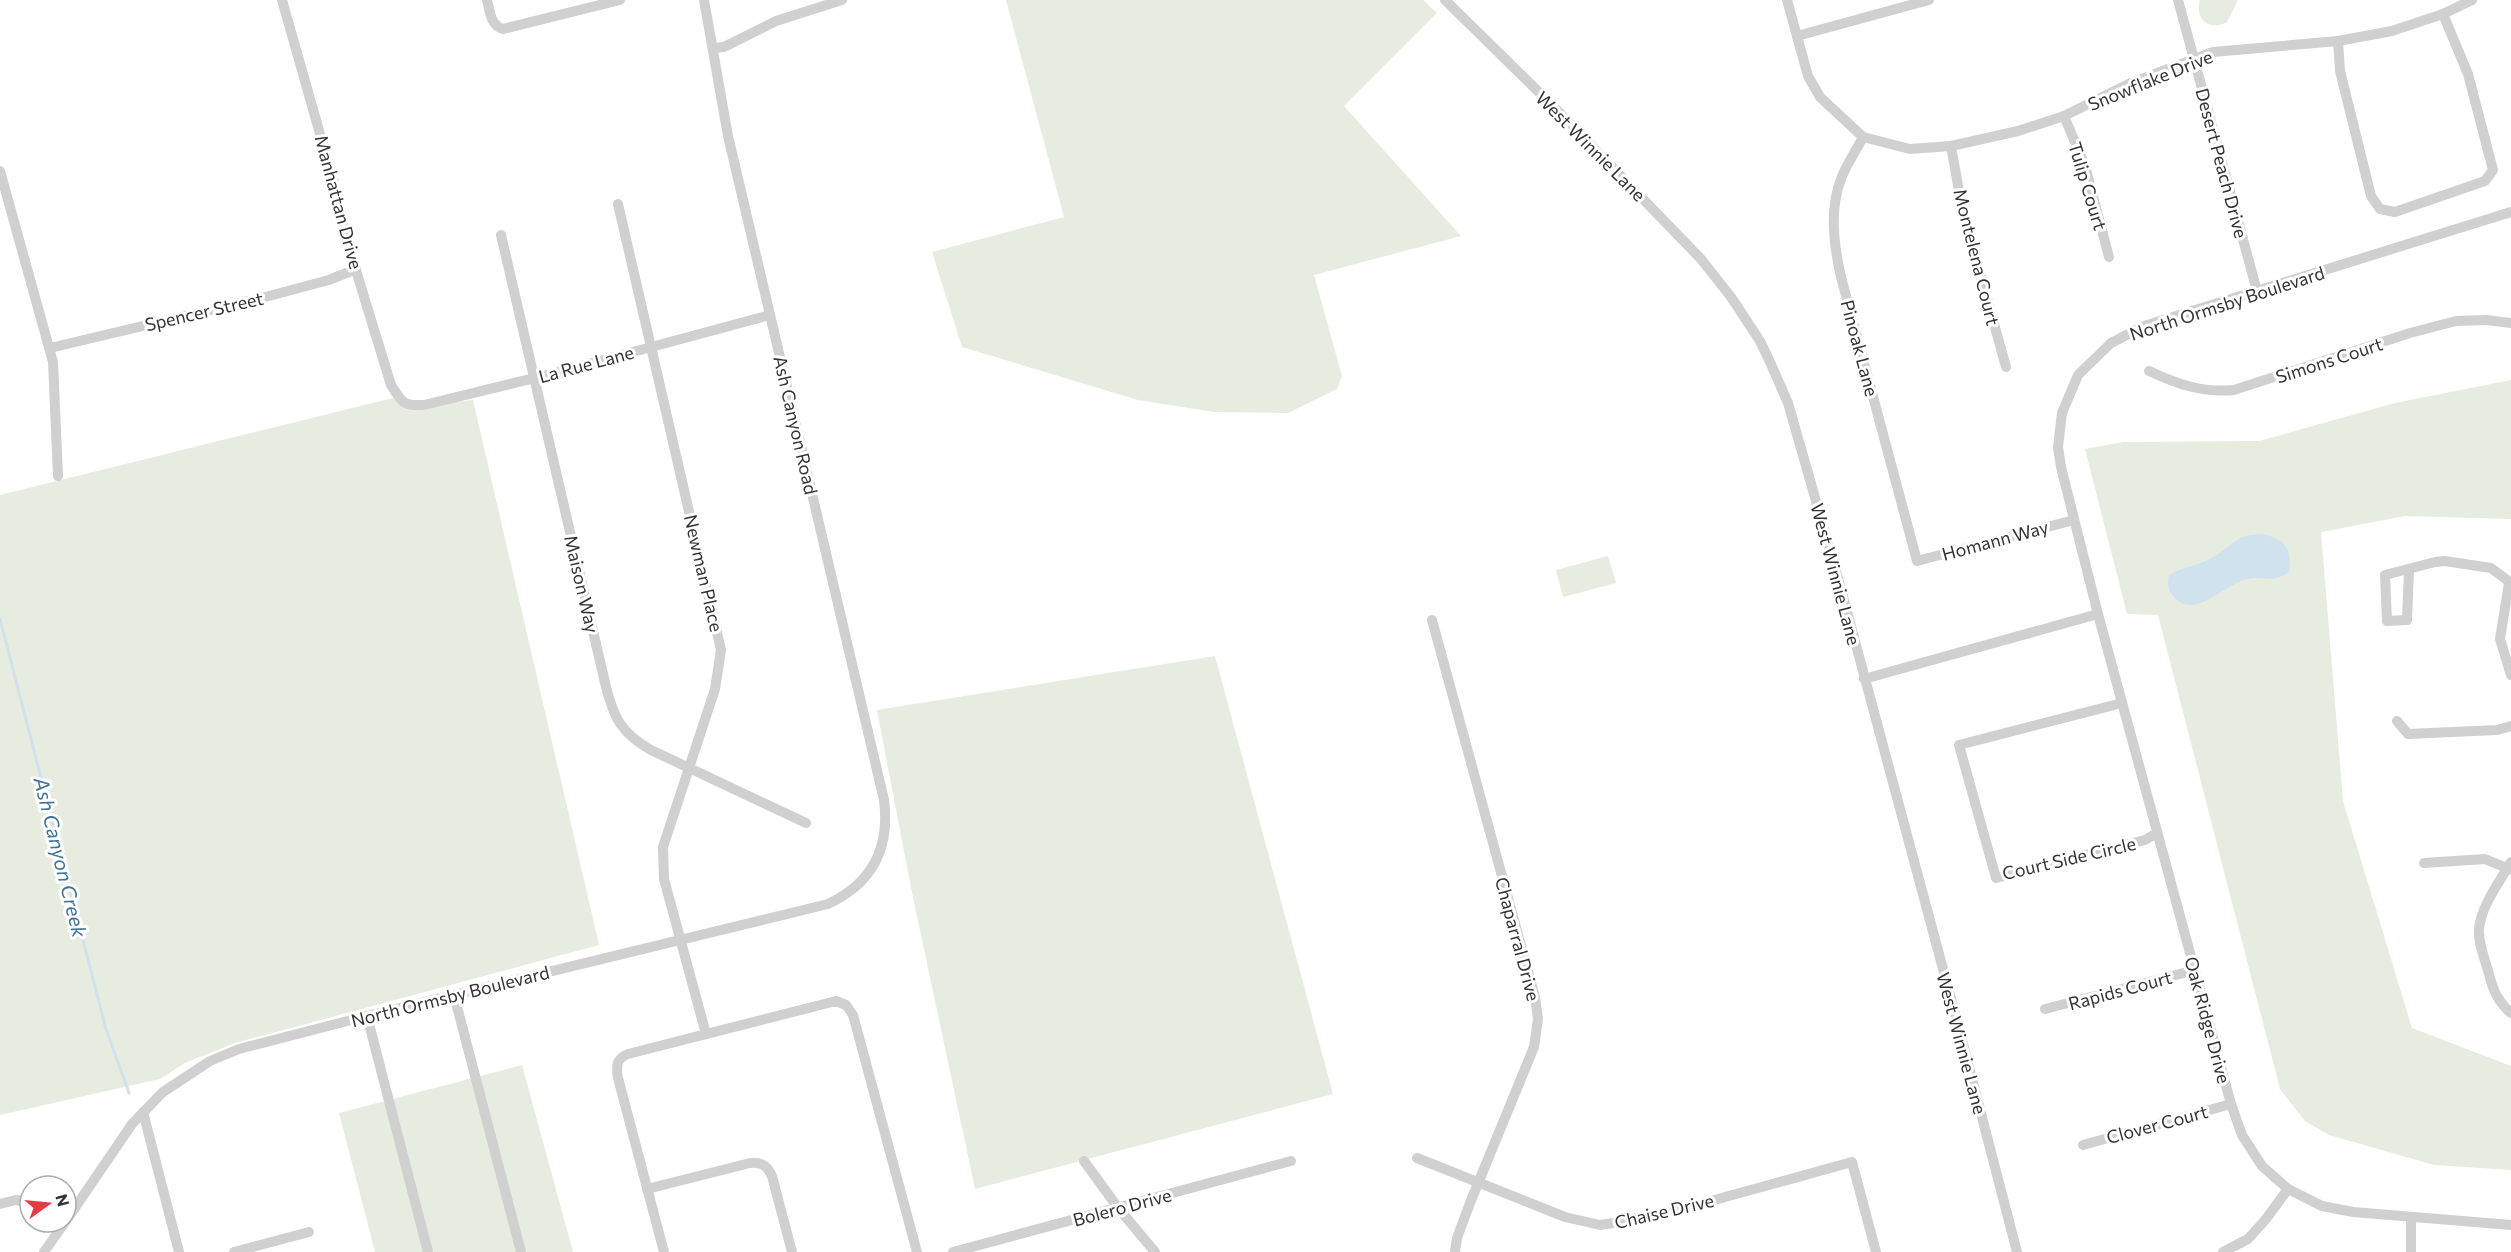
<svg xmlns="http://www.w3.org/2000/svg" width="2511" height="1252" viewBox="0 0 2511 1252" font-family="Commissioner,sans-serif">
  <rect width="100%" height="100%" fill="#fff"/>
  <!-- green -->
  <g fill="#e6ecdf">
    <path d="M 1006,0 L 1423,0 L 1437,13 L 1344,106 L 1461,236 L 1314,275 L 1342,376 L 1337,389 L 1288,413 L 1214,412 L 1138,400 L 962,347 L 932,252 L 1064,217 Z"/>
    <path d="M 2200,0 L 2238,0 L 2227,22 C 2210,32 2194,19 2200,0 Z"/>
    <path d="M 2511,380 L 2511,519 L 2405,516 L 2321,532 L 2343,801 L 2412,1028 L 2511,1066 L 2511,1170 L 2434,1165 L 2329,1135 L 2305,1121 L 2280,1089 L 2158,615 L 2127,614 L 2085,449 L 2123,442 L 2259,441 L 2395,403 Z"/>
    <path d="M 397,397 L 424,405 L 473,400 L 599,945 L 235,1043 L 185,1063 L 160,1079 L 0,1115 L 0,495 Z"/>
    <path d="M 1608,556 L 1616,583 L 1563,597 L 1556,570 Z"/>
    <path d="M 1215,656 L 1333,1094 L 975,1189 L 911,888 L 877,710 Z"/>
    <path d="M 522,1065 L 573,1252 L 375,1252 L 339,1113 Z"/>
  </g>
  <!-- water -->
  <path fill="#cfe2ee" d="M 2260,534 C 2283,537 2293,548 2289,572 C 2269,585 2262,574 2244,580 C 2223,586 2196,617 2177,600 C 2168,592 2167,586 2169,575 C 2182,567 2196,566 2210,559 C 2233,547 2231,536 2260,534 Z"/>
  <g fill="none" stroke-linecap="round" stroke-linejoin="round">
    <!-- stream -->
    <path stroke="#cfe2ee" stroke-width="3" d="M 0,619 L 106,1029 L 129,1093"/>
    <!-- minor -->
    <g stroke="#d0d0d0" stroke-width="10">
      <path d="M 282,0 L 335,187 L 347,241 L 391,385 C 402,402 402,406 424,405 L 555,373 L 770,315"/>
      <path d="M 487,0 C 490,11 490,25 503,29 L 620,0"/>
      <path d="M 1445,0 L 1554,107 L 1701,259 L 1731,297 L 1760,341 L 1770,362 L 1788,403 L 1838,578 L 1957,1021 L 2017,1252"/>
      <path d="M 1787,0 L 1808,76 L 1820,97 L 1863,137 L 1910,149 L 1951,146 L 2018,131 L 2064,116 L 2131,83 L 2213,52 L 2338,41 L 2392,31 L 2443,14 L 2472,0"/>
      <path d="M 2178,0 L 2257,291"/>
      <path d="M 1797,36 L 1929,0"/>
      <path d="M 2338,41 L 2340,71 L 2371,196 L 2380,209 L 2395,212 L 2485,181 L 2493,170 L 2468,74 L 2443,14"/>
      <path d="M 713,48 L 724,47 L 776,21 L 842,0"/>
      <path d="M 2064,116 L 2085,166 L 2109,257"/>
      <path d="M 1863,137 C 1856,151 1846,165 1841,179 C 1829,210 1834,246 1841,277 L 1917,561 L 2074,520"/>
      <path d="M 1951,146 L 1962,208 L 2006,367"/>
      <path d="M 0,171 L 53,362 L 58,476"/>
      <path d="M 618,204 L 721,650 L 715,689 L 663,847 L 664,879 L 706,1034"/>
      <path d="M 2511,212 L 2144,326 L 2111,343 L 2078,375 L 2062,413 L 2058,447 L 2061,467 L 2098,614 L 2231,1104 L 2242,1135 L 2262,1166 L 2288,1189 L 2322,1206 L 2353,1212 L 2511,1225"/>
      <path d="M 501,235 L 606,687 C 614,718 621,733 651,750 L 806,823"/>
      <path d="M 50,348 L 269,296 L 329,280 L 356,269"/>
      <path d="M 2149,371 C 2177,384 2202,393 2234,390 L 2410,333 L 2456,321 L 2486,320 L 2511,323"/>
      <path d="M 2409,570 L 2407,620 L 2387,621 L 2385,575 L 2435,562 L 2445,561 L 2491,568 L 2511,583"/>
      <path d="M 2509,583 L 2500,639 L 2511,675"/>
      <path d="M 1432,620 L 1535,997 L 1538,1019 L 1534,1047 L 1470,1203 L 1457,1238 L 1455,1252"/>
      <path d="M 1864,679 L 2098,614"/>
      <path d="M 2122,703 L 1959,745 L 1996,878 L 2145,840 L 2157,833"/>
      <path d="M 2397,721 L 2408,734 L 2497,730 L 2511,726"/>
      <path d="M 2511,862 C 2500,881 2481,906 2479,929 C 2478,944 2485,959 2489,974 C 2493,990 2498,1002 2511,1013"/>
      <path d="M 2424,863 L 2485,859 L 2511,870"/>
      <path d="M 454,995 L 521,1252"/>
      <path d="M 2045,1009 L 2195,970"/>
      <path d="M 367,1016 L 428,1252"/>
      <path d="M 143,1112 L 179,1252"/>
      <path d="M 2083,1145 L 2231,1104"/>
      <path d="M 1417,1158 L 1565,1217 L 1600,1225 L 1653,1217 L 1852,1162 L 1876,1252"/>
      <path d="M 1084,1161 L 1119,1209 L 1155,1252"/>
      <path d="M 647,1189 L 750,1163 C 761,1162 767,1165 772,1176 L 792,1252"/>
      <path d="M 0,1204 L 16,1200 L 30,1203"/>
      <path d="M 66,1221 L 132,1124 L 163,1092 L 210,1061 L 239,1049 L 367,1016 L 828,904 C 873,883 890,847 884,800 L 728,136 L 704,0"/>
      <path d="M 44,1252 L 65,1222"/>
      <path d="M 234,1252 L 309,1232"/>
      <path d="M 664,1252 L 618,1078 C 616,1066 616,1059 628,1054 L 836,1001 L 846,1005 L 853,1015 L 917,1252"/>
      <path d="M 953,1252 L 1291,1161"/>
      <path d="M 2223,1252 L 2248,1239 L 2266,1219 L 2288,1189"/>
      <path d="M 2411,1252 L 2411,1217"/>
    </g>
  </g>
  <g text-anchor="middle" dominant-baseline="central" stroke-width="6" stroke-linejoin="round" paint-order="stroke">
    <!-- street labels -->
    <g font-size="18" fill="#333" stroke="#fff">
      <text transform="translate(2150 80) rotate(-22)">Snowflake Drive</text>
      <text transform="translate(1591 146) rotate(45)">West Winnie Lane</text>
      <text transform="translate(2222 163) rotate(75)">Desert Peach Drive</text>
      <text transform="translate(2088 186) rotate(73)">Tulip Court</text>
      <text transform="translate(339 202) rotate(75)">Manhattan Drive</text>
      <text transform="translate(1977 257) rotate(76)">Montelena Court</text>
      <text transform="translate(2227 303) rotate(-18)">North Ormsby Boulevard</text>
      <text transform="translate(204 311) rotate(-13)">Spencer Street</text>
      <text transform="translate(1860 348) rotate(75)">Pinoak Lane</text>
      <text transform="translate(2329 360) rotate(-18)">Simons Court</text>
      <text transform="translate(586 364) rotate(-15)">La Rue Lane</text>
      <text transform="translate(796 425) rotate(77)">Ash Canyon Road</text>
      <text transform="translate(1995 540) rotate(-15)">Homann Way</text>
      <text transform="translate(704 573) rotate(77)">Newman Place</text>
      <text transform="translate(1836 574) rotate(75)">West Winnie Lane</text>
      <text transform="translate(582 584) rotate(77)">Maison Way</text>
      <text transform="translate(2069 858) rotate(-13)">Court Side Circle</text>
      <text transform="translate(1518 939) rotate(75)">Chaparral Drive</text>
      <text transform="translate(2120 990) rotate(-15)">Rapids Court</text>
      <text transform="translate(450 996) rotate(-14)">North Ormsby Boulevard</text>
      <text transform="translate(2208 1020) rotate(75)">Oak Ridge Drive</text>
      <text transform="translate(1962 1043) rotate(75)">West Winnie Lane</text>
      <text transform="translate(2157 1124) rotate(-15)">Clover Court</text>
      <text transform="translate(1122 1207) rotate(-15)">Bolero Drive</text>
      <text transform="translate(1664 1211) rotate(-13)">Chaise Drive</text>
    </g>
    <!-- water labels -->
    <g font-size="20" font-style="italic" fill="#3f7597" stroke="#fff">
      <text transform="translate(61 857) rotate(76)">Ash Canyon Creek</text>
    </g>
  </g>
  <!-- north arrow -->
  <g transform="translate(48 1204) rotate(75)"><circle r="28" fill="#ffffff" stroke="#adadad" stroke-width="1.5"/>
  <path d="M0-4.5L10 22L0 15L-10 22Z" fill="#e63946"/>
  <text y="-9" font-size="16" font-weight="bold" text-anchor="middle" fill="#333333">N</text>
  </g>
</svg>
